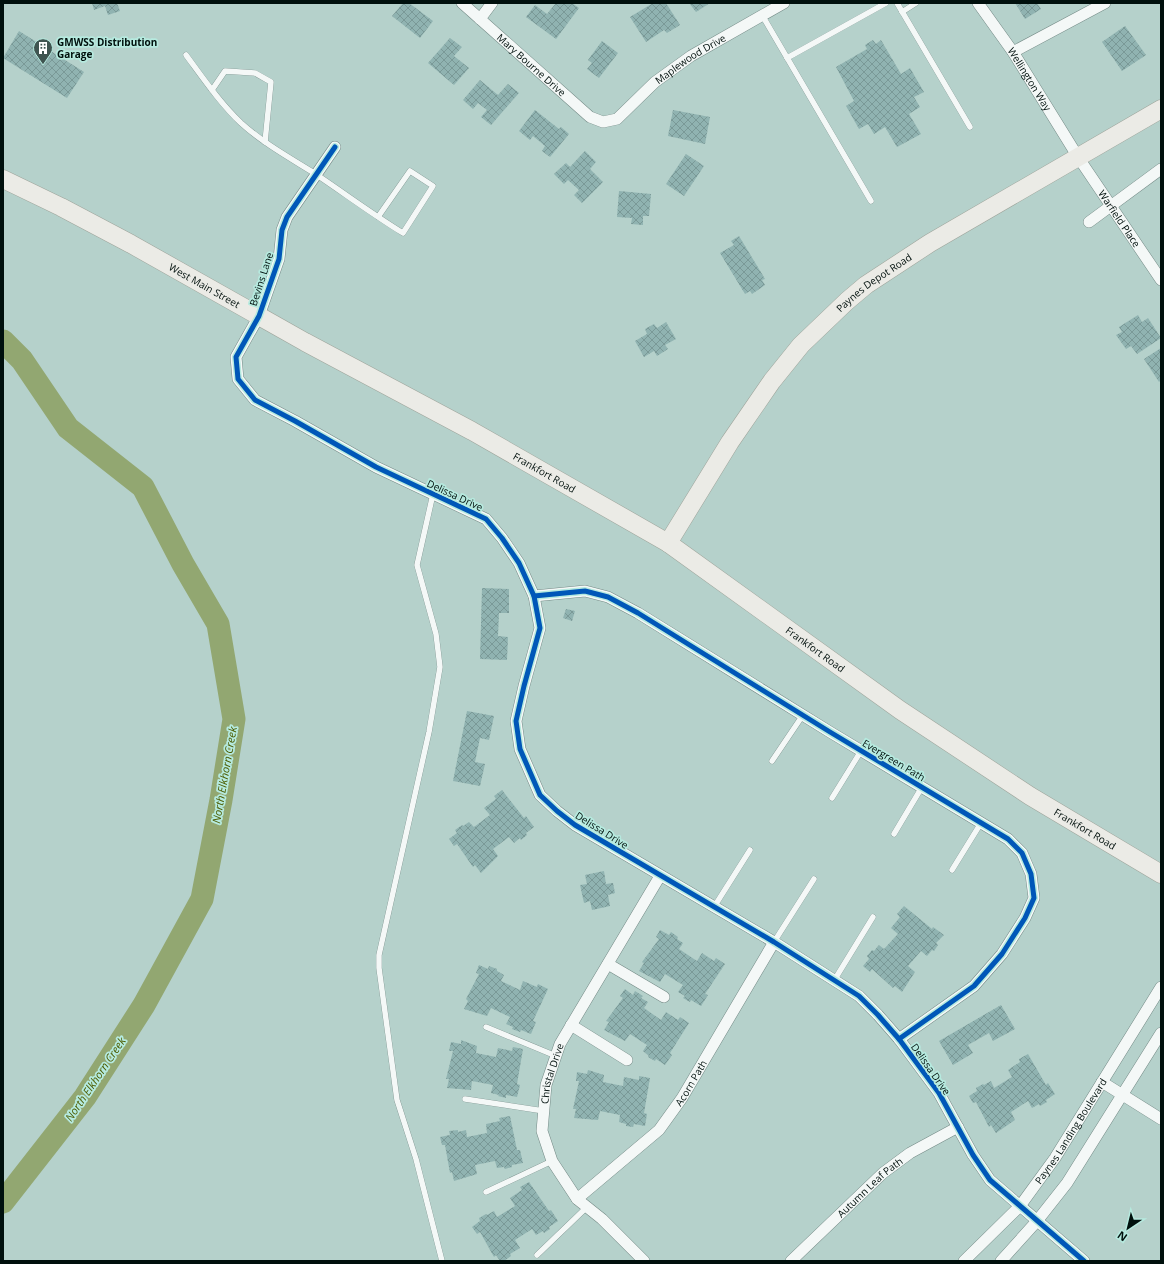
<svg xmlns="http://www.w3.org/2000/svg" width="1164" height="1264" viewBox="0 0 1164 1264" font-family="'Open Sans',sans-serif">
  <defs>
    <pattern id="building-cross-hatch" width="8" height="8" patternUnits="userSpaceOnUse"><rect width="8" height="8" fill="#90b3b1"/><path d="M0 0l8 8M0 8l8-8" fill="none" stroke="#7a9997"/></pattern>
  </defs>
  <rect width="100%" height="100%" fill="#b5d1cb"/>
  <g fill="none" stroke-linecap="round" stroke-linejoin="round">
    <!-- river -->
    <path stroke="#92a771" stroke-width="23" d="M 3,341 L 22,360 L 68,428 L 143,487 L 183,564 L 218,624 L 234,719 L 221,800 L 202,899 L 144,1005 L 85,1097 L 3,1202"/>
  </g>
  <!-- building -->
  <g fill="url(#building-cross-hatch)">
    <path d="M 92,3 L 117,3 L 120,11 L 108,15 L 105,6 L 94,10 Z"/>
    <path d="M 403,3 L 409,3 L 433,21 L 420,38 L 392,16 Z"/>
    <path d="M 556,3 L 572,3 L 579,8 L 556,39 L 526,17 L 535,5 L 547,14 Z"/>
    <path d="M 653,3 L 666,3 L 680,25 L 667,33 L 664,30 L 646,42 L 630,17 Z"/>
    <path d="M 689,3 L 710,3 L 696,12 Z"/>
    <path d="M 1015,3 L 1037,3 L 1041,9 L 1025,19 Z"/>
    <path d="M 1125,26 L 1146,55 L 1122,71 L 1102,42 Z"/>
    <path d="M 19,31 L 84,72 L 67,98 L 3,58 Z"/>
    <path d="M 450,38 L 462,47 L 454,56 L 469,68 L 454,85 L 428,63 Z"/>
    <path d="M 873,40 L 876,44 L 881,40 L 901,74 L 910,68 L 924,92 L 914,97 L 920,107 L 909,114 L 921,134 L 897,147 L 885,127 L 874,134 L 868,124 L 859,129 L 846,106 L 854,101 L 836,67 L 867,49 L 865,45 Z"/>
    <path d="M 602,41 L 618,53 L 599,78 L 587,69 L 592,63 L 588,60 Z"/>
    <path d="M 480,80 L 498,95 L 508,84 L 519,93 L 491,125 L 481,117 L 487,110 L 478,103 L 473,109 L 463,100 Z"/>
    <path d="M 535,110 L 559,129 L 561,127 L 569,134 L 550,157 L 542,151 L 545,146 L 533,136 L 530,140 L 519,131 Z"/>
    <path d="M 673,110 L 710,117 L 705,144 L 668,136 Z"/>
    <path d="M 585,151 L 596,162 L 590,169 L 603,182 L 582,203 L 574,195 L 579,190 L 568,180 L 564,184 L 554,174 L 566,163 L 570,167 Z"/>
    <path d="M 686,154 L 704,166 L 684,196 L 666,184 Z"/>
    <path d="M 619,191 L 651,194 L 649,216 L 643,216 L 643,225 L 631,224 L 632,218 L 617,217 Z"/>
    <path d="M 739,236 L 765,279 L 762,280 L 765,285 L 752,294 L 750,291 L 745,294 L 720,253 L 734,245 L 731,241 Z"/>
    <path d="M 1138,315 L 1142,322 L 1148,318 L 1161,338 L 1137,354 L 1131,346 L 1126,349 L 1116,335 L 1122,332 L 1119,327 Z"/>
    <path d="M 666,322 L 676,339 L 665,345 L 668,349 L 657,356 L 654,351 L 644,357 L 635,341 L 647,334 L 645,329 L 654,324 L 657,328 Z"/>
    <path d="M 1161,348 L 1161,380 L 1159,382 L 1144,359 Z"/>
    <path d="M 482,588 L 509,589 L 509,613 L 499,613 L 498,636 L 508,637 L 507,660 L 480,659 Z"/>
    <path d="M 566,609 L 575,611 L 572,621 L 563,618 Z"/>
    <path d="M 467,711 L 494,716 L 489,740 L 480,738 L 475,762 L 485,764 L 480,786 L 453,781 Z"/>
    <path d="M 502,790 L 524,818 L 526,816 L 534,827 L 526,833 L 527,835 L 521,840 L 520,838 L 514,843 L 509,837 L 493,849 L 498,856 L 481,873 L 475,865 L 473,867 L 457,844 L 454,846 L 449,839 L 457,833 L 455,830 L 462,825 L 463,826 L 469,822 L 474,827 L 490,815 L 484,808 L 496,799 L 494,796 Z"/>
    <path d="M 604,871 L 606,884 L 613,883 L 615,893 L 608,895 L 610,906 L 592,910 L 590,901 L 584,903 L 580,885 L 587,884 L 585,875 Z"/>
    <path d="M 904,906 L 932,929 L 933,927 L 944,935 L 936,943 L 938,945 L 934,951 L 932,950 L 927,956 L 921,951 L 908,966 L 915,972 L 902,992 L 895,986 L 893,988 L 872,969 L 870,972 L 863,966 L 869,959 L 867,956 L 872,950 L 874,951 L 879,945 L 884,949 L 898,934 L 891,928 L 900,917 L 897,914 Z"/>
    <path d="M 660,930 L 669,935 L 671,932 L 678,937 L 677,939 L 683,943 L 679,949 L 697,961 L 702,953 L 714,961 L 716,958 L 725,964 L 705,994 L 708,995 L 701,1006 L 691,1000 L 690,1002 L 683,998 L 685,996 L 678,992 L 683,985 L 665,974 L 660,982 L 639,971 L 644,963 L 642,962 L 659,939 L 656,937 Z"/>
    <path d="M 479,965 L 488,969 L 489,966 L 497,969 L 497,971 L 504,975 L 501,981 L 520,990 L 523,981 L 537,987 L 538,984 L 548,989 L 533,1021 L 536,1022 L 531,1034 L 521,1030 L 520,1032 L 512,1029 L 513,1027 L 506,1024 L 510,1017 L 491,1008 L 487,1016 L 464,1009 L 468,1001 L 466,999 L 479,974 L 476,973 Z"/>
    <path d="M 625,989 L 633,995 L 635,991 L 643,996 L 641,998 L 648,1002 L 644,1008 L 661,1020 L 666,1012 L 678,1020 L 680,1017 L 689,1023 L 670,1053 L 672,1055 L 665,1065 L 656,1059 L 655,1061 L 648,1057 L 649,1056 L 643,1051 L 647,1045 L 630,1034 L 625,1041 L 604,1030 L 609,1022 L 606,1021 L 623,998 L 620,996 Z"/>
    <path d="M 1001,1005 L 1015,1029 L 993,1041 L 989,1033 L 968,1045 L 973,1053 L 953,1065 L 939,1041 Z"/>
    <path d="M 461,1040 L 477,1046 L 476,1053 L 496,1057 L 498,1048 L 512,1051 L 513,1047 L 523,1049 L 517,1084 L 520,1085 L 517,1097 L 506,1095 L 506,1098 L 498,1096 L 499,1095 L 491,1093 L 493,1085 L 472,1081 L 471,1090 L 447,1088 L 449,1079 L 446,1079 L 453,1051 L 449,1051 L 451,1042 L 461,1044 Z"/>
    <path d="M 1028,1054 L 1046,1085 L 1048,1083 L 1055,1094 L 1046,1100 L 1047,1102 L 1040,1106 L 1039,1104 L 1032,1108 L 1028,1101 L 1011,1112 L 1015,1120 L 996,1133 L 991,1125 L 989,1127 L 976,1102 L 973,1103 L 969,1096 L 977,1091 L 976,1088 L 983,1084 L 984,1085 L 991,1081 L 994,1088 L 1012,1077 L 1008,1070 L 1020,1062 L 1019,1059 Z"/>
    <path d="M 588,1070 L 604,1075 L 603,1082 L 623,1086 L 624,1077 L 639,1080 L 639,1076 L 650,1078 L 644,1113 L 647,1114 L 645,1126 L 634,1124 L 633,1127 L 626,1126 L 626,1124 L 619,1122 L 620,1115 L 600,1111 L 598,1120 L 574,1118 L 576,1109 L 573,1109 L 579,1081 L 576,1081 L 577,1072 L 587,1074 Z"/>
    <path d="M 510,1116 L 517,1150 L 520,1150 L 523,1163 L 512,1165 L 512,1167 L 505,1169 L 504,1167 L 497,1168 L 495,1161 L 475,1165 L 477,1174 L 454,1181 L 452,1172 L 450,1173 L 445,1145 L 442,1145 L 440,1137 L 450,1135 L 449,1131 L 458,1130 L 458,1132 L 466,1130 L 467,1137 L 487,1133 L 486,1124 L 500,1121 L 499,1118 Z"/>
    <path d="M 529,1182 L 549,1211 L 551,1210 L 558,1221 L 549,1227 L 550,1229 L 544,1233 L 543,1231 L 536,1235 L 532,1229 L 515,1240 L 520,1248 L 510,1254 L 511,1256 L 504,1261 L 500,1261 L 496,1255 L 494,1257 L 480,1232 L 477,1234 L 472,1227 L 480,1221 L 479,1218 L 486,1214 L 487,1215 L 494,1211 L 497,1217 L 515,1206 L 510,1198 L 522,1190 L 520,1187 Z"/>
  </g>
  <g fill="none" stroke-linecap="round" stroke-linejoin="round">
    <defs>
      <g id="service">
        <path d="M 897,3 L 970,127"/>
        <path d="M 902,12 L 916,3"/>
        <path d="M 762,15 L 871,201"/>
        <path d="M 186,55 C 203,78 220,103 241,123 C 263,143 290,158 314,173 C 344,193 372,214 403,233 L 433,186 L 410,171 L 378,217"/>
        <path d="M 787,58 L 886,3"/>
        <path d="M 212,90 L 225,71 L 255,73 L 271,82 L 265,142"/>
        <path d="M 433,494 L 417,565 L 436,634 L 440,667 L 429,732 L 379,955 L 379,968 L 397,1100 L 416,1159 L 442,1261"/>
        <path d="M 772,761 L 803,715"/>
        <path d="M 832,798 L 861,751"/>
        <path d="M 894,834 L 922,787"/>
        <path d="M 952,870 L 981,823"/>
        <path d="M 714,907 L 750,850"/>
        <path d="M 774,942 L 814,879"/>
        <path d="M 835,979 L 873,917"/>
        <path d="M 486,1027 L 556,1056"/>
        <path d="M 465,1099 L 544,1111"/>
        <path d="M 486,1192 L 552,1161"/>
        <path d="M 537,1255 L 587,1207"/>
      </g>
      <g id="minor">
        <path id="s1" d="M 462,3 L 590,117 L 603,122 L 617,119 L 655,82 L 691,56 L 784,3"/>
        <path id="s2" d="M 978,3 L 1013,52 L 1078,157 L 1161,280"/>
        <path d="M 480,19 L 492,3"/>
        <path d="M 1013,52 L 1105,3"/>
        <path d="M 335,147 L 287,217 L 282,230 L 279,259 L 259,316 L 236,357 L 238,379 L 255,400 L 295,421 L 376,467 L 486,519 L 502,538 L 519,563 L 534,596 L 540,628 L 524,686 L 516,721 L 520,749 L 540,795 L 557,811 L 575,825 L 774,942 L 859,996 L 878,1015 L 899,1039 L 939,1093 L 973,1155 L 990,1180 L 1084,1261"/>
        <path d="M 1089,222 L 1161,169"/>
        <path d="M 534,596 L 585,591 L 608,597 L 638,613 L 830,732 L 1008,839 L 1022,853 L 1031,874 L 1034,898 L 1025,918 L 1002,954 L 974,986 L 899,1039"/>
        <path d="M 608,964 L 664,997"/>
        <path d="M 571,1025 L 627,1060"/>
        <path d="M 1102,1082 L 1161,1119"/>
        <path id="s3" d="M 577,1199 L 659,1130 L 682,1098 L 774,942"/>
        <path id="s4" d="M 644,1261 L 602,1219 L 577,1199 L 552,1161 L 542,1131 L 546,1085 L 560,1044 L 660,876"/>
        <path id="s5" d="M 791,1261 L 883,1173 L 910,1153 L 958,1127"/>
        <path id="s6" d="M 964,1261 L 1020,1206 L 1055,1158 L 1161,987"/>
        <path d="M 1001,1261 L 1037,1221 L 1067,1183 L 1161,1033"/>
      </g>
      <g id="primary">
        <path id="s7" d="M 3,179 L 61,207 L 131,244 L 305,342 L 472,431 L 668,543 L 900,710 L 1030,796 L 1161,874"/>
        <path id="s8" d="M 668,543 L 730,442 L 772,381 L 801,345 L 847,301 L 866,285 L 930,243 L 1161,109"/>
      </g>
    </defs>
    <!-- service casing -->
    <use href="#service" stroke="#748a86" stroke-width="6"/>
    <!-- minor casing -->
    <use href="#minor" stroke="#748a86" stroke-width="12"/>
    <!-- primary casing -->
    <use href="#primary" stroke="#9ea49b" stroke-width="19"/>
    <!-- service -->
    <use href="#service" stroke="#f4f8f7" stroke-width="5.5"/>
    <!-- minor -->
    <use href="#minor" stroke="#f4f8f7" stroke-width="11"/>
    <!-- primary -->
    <use href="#primary" stroke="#ebebe6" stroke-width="18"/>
    <defs>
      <g id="cycleway">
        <path d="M 335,147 L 287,217 L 282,230 L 279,259 L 259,316 L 236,357 L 238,379 L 255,400 L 295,421 L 376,467 L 486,519 L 502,538 L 519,563 L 534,596 L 540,628 L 524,686 L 516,721 L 520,749 L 540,795 L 557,811 L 575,825 L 774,942 L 859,996 L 878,1015 L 899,1039 L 939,1093 L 973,1155 L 990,1180 L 1084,1261"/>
        <path d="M 534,596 L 585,591 L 608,597 L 638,613 L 830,732 L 1008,839 L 1022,853 L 1031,874 L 1034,898 L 1025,918 L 1002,954 L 974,986 L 899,1039"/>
      </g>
    </defs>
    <!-- cycleway casing -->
    <use href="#cycleway" stroke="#b6eadf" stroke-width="8"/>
    <!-- cycleway -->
    <use href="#cycleway" stroke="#0057b8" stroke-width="5"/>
  </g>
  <!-- icons -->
  <defs>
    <symbol id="building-pin" viewBox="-11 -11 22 30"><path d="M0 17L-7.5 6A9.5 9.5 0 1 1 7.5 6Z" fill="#3f5450" stroke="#b6eadf"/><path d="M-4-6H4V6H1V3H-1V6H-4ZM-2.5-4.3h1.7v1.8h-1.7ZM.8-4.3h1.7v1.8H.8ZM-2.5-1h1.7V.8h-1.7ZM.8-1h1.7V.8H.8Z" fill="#fff"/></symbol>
  </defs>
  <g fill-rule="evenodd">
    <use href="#building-pin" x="32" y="37" width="22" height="30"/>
  </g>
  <g text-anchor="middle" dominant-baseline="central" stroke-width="3.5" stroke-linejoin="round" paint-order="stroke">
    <!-- poi labels -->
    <g font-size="10" font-weight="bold" fill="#00100d" stroke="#b6eadf" text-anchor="start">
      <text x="57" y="42">GMWSS Distribution<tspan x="57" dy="12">Garage</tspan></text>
    </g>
    <!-- street labels -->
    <g font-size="10" fill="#00100d" stroke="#b6eadf">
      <text stroke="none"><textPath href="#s1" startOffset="295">Maplewood Drive</textPath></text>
      <text stroke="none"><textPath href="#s1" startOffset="93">Mary Bourne Drive</textPath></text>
      <text stroke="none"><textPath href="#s2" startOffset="92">Wellington Way</textPath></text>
      <text stroke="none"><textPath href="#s2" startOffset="258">Warfield Place</textPath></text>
      <text transform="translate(261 279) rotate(-72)">Bevins Lane</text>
      <text stroke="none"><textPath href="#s8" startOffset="335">Paynes Depot Road</textPath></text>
      <text stroke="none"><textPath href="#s7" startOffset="228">West Main Street</textPath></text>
      <text stroke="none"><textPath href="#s7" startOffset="616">Frankfort Road</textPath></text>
      <text transform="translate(455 495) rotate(25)">Delissa Drive</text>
      <text stroke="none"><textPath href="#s7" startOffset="940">Frankfort Road</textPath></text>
      <text transform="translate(894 760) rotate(31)">Evergreen Path</text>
      <text stroke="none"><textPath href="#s7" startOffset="1264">Frankfort Road</textPath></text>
      <text transform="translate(602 830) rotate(32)">Delissa Drive</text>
      <text transform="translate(931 1069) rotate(55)">Delissa Drive</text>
      <text stroke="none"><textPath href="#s4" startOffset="227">Christal Drive</textPath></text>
      <text stroke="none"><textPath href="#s3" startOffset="164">Acorn Path</textPath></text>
      <text stroke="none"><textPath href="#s6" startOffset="169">Paynes Landing Boulevard</textPath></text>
      <text stroke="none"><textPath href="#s5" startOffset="108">Autumn Leaf Path</textPath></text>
    </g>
    <!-- water labels -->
    <g font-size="11" font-style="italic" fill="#4c5c00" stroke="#b6eadf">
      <text transform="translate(224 775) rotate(-80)">North Elkhorn Creek</text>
      <text transform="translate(95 1079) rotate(-56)">North Elkhorn Creek</text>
    </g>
  </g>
  <!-- border -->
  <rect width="1164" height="1264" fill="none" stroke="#00100d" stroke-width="8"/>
  <!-- north arrow -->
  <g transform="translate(1128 1228) rotate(215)" stroke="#b6eadf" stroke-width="3" paint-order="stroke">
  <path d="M0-3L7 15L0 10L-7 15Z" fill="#00100d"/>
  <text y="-6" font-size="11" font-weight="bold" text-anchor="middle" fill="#00100d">N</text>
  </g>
</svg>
